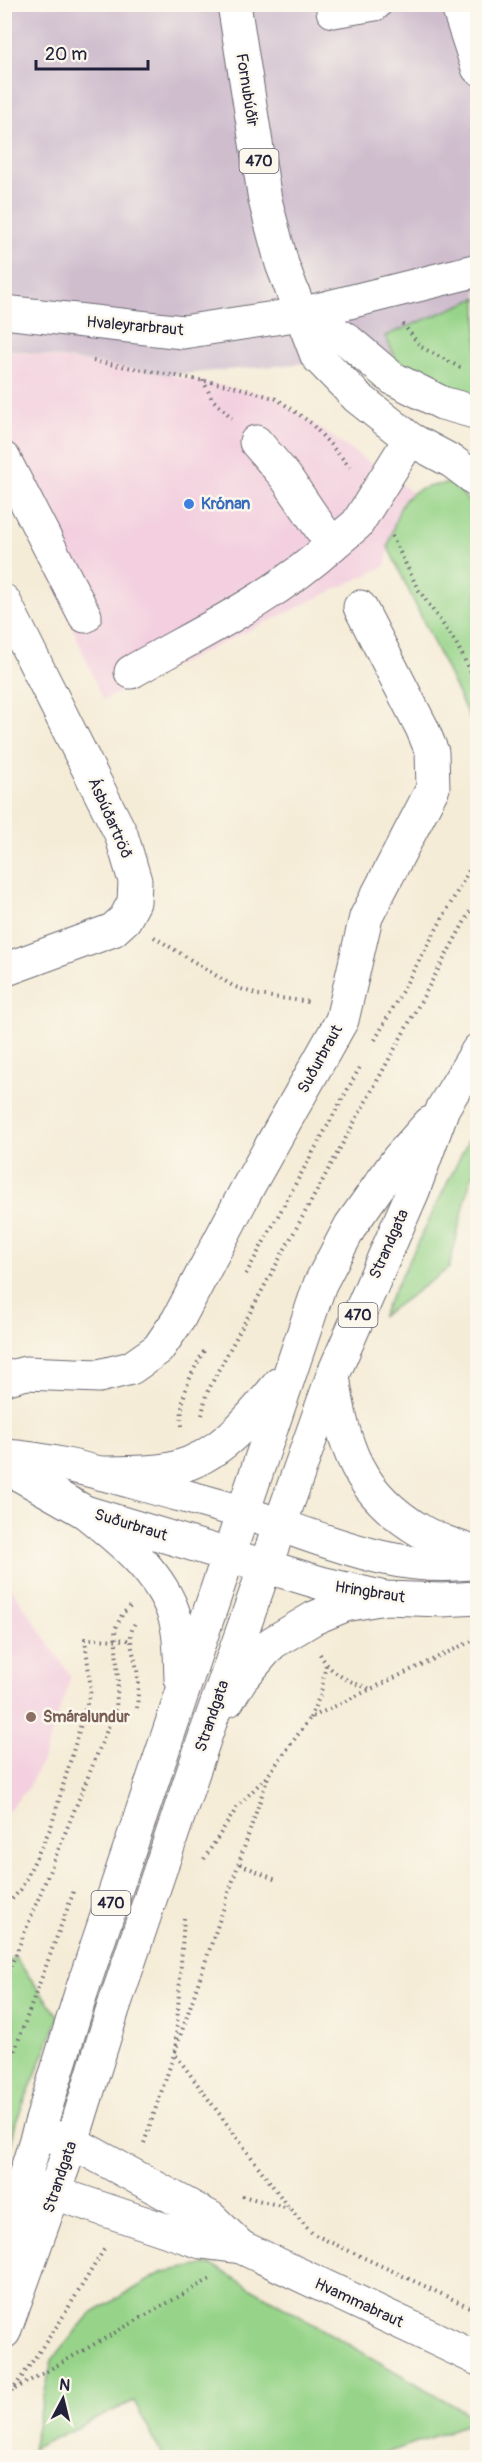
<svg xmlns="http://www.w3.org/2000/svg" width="482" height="2462" viewBox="0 0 482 2462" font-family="Pangolin,sans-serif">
  <rect width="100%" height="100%" fill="#fbf7ec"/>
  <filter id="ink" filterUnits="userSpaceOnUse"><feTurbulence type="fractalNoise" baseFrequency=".0167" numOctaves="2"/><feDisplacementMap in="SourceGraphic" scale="12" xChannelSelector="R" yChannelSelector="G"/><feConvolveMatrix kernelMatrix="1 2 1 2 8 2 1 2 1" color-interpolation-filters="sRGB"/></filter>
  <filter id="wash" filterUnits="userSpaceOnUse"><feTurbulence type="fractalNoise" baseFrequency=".008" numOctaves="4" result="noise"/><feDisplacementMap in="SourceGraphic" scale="24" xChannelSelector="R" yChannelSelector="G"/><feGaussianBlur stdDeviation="1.35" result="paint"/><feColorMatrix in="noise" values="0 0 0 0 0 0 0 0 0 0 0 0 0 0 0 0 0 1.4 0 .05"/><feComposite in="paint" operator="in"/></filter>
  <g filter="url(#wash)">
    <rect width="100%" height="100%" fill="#f5ecd7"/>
    <!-- built -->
    <g fill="#f3cfdf">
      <path d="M 4,350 L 169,375 L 273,396 L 412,492 L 400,504 L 385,566 L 103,700 L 5,468 Z"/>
      <path d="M 4,1577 L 71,1676 L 44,1757 L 28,1788 L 5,1815 Z"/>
    </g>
    <!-- industrial -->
    <path fill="#cfbdce" d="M 4,5 L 477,5 L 477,364 L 413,354 L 169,375 L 5,349 Z"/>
    <!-- green -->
    <g fill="#97d489" stroke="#5c7b62" stroke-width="1.5">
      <path d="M 477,298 L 477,401 L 433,382 L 397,360 L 385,336 Z"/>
      <path d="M 454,483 L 477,513 L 477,734 L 388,547 C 401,500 401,487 454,483 Z"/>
      <path d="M 477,1123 L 477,1166 L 470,1181 L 449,1268 L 381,1317 Z"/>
      <path d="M 14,1956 L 59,2017 L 16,2122 L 5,2170 L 4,1968 Z"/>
      <path d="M 210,2264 L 477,2419 L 477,2421 L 375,2457 L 163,2457 L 134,2401 L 32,2449 L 52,2360 L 89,2315 L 163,2272 Z"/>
    </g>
  </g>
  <g filter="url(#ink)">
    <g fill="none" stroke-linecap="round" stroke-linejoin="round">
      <defs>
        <g id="minor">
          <path d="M 457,4 L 478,68"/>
          <path d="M 333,11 L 375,4"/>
          <path d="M 4,312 L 183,332 L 301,314 L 478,270"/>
          <path d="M 256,442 L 285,476 L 332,545 L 357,524 L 410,439"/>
          <path d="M 4,459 L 85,616"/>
          <path d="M 4,601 L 121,834 L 135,881 L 134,902 L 125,919 L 113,930 L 4,970"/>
          <path d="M 131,672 C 199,633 274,598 332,545"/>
          <path d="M 4,1379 L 26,1373 L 99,1376 L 131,1368 L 158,1349 L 178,1320 L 248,1187 L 342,1020 L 366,917 L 433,788 L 432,752 L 422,728 L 360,607"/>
          <path d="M 4,1456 C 53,1459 100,1473 147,1486 C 179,1495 212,1503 244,1513 C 320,1537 395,1575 478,1562"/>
          <path d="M 4,1466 L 85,1512 L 321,1583 L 385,1598 L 442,1600 L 478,1598"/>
          <path d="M 44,2134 L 72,2142 L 211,2218 L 241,2247"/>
          <path d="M 28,2184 L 201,2242 L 241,2247 L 478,2359"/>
        </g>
        <g id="major">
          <path d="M 234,4 L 265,200 L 282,264 L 317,356 L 357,397 L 410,439 L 453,462 L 478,481"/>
          <path d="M 301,314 L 346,339 L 392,378 L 442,403 L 478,413"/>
          <path d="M 333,1376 C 343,1446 357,1493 421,1531 C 438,1541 459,1547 478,1554"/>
          <path d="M 100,1473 C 125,1472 151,1474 175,1468 C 221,1456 251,1418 279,1384"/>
          <path d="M 85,1512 C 120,1540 162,1573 175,1618 C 181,1637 180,1659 181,1679"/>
          <path d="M 228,1700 L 241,1679 L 272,1643 L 314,1618 L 345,1605 L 385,1598"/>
          <path d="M 4,2255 L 23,2182 L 81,1993 L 320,1284 L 351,1225 L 398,1159 L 430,1123"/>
          <path d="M 4,2332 L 72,2142 L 113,2009 L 206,1734 L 333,1375 L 413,1191 L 443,1108 L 478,1050"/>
        </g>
      </defs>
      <!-- minor casing -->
      <use href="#minor" stroke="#6c6972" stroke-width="35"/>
      <!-- major casing -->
      <use href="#major" stroke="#6c6972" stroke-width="35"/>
      <!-- path -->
      <g stroke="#6c6972" stroke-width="4" stroke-dasharray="1.5 4.5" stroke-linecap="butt">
        <path d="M 403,324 L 421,347 L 463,369"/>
        <path d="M 93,361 L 233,386 L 277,399 L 311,423 L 350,467"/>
        <path d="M 203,380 L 212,399 L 232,418"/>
        <path d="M 392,536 L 418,589 L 456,643 L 478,686"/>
        <path d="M 154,937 L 233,986 L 258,995 L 310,1002"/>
        <path d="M 375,1040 L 478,854"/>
        <path d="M 246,1274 L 361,1065"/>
        <path d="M 202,1415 L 206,1395 L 219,1369 L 478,897"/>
        <path d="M 182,1426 C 179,1396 191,1374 205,1349"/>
        <path d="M 320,1654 C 331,1675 350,1682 371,1689"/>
        <path d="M 137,1708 C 138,1696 139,1683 137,1670 C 134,1652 125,1636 137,1620"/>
        <path d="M 310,1718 L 321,1693 L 326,1664"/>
        <path d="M 204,1859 L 238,1806 L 268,1775"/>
        <path d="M 240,1864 L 276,1880"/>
        <path d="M 4,1908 L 21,1889 L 51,1827 L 91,1690 L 85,1639 L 130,1640"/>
        <path d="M 184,1918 L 175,2054 L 289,2208 L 313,2234 L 478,2311"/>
        <path d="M 4,1983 L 116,1708 L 118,1682 L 115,1629 L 123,1613 L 131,1606"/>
        <path d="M 4,2079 L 75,1888"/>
        <path d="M 144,2143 L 269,1774 L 310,1718 L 478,1638"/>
        <path d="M 242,2196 L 289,2208"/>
        <path d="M 15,2389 L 210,2279"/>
        <path d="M 4,2408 L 12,2391 L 59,2323 L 105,2248"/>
      </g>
      <!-- minor -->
      <use href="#minor" stroke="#fff" stroke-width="33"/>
      <!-- major -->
      <use href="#major" stroke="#fff" stroke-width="33"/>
    </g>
  </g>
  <!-- markers -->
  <circle fill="#3f7fe0" stroke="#fbf7ec" stroke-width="2" cx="189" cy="504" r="6"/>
  <circle fill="#8d6e63" stroke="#fbf7ec" stroke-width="2" cx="31" cy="1717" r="6"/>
  <g text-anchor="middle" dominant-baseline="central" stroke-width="5" stroke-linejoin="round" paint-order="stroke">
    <!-- shield labels -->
    <g fill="#fbf7ec" stroke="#636270" stroke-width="1.5">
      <rect x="239.5" y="149" width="39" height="24" rx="4.5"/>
      <rect x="338.5" y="1303" width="39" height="24" rx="4.5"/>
      <rect x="91.5" y="1891" width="39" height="24" rx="4.5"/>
    </g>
    <g font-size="15" font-weight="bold" fill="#22223b">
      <text x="259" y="161">470</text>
      <text x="358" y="1315">470</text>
      <text x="111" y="1903">470</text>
    </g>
    <!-- street labels -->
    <g font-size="16" fill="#22223b" stroke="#fbf7ec">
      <text transform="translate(247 90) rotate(81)">Fornubúðir</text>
      <text transform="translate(135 326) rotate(5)">Hvaleyrarbraut</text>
      <text transform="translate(110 818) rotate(66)">Ásbúðartröð</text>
      <text transform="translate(320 1059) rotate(-61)">Suðurbraut</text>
      <text transform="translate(389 1244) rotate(-66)">Strandgata</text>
      <text transform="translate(131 1525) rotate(17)">Suðurbraut</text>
      <text transform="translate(370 1592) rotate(9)">Hringbraut</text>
      <text transform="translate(212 1716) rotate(-71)">Strandgata</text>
      <text transform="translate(60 2177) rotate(-71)">Strandgata</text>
      <text transform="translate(359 2303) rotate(25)">Hvammabraut</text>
    </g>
    <!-- shop labels -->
    <g font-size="16" font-weight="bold" fill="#366cbe" stroke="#fbf7ec" text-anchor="start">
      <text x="201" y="504">Krónan</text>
    </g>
    <!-- education labels -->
    <g font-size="16" font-weight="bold" fill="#785e54" stroke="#fbf7ec" text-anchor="start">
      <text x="43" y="1717">Smáralundur</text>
    </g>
  </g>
  <!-- margin -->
  <rect width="482" height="2462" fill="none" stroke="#fbf7ec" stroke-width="24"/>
  <!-- north arrow -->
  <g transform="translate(63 2399) rotate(7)" stroke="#fbf7ec" stroke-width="4.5" paint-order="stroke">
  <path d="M0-4.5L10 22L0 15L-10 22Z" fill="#22223b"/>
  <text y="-9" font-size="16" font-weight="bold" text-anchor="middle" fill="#22223b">N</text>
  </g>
  <!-- scale -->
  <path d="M36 60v9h112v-9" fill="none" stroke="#22223b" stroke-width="3"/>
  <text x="45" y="60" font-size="18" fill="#22223b" stroke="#fbf7ec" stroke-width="4.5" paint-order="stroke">20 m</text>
</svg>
